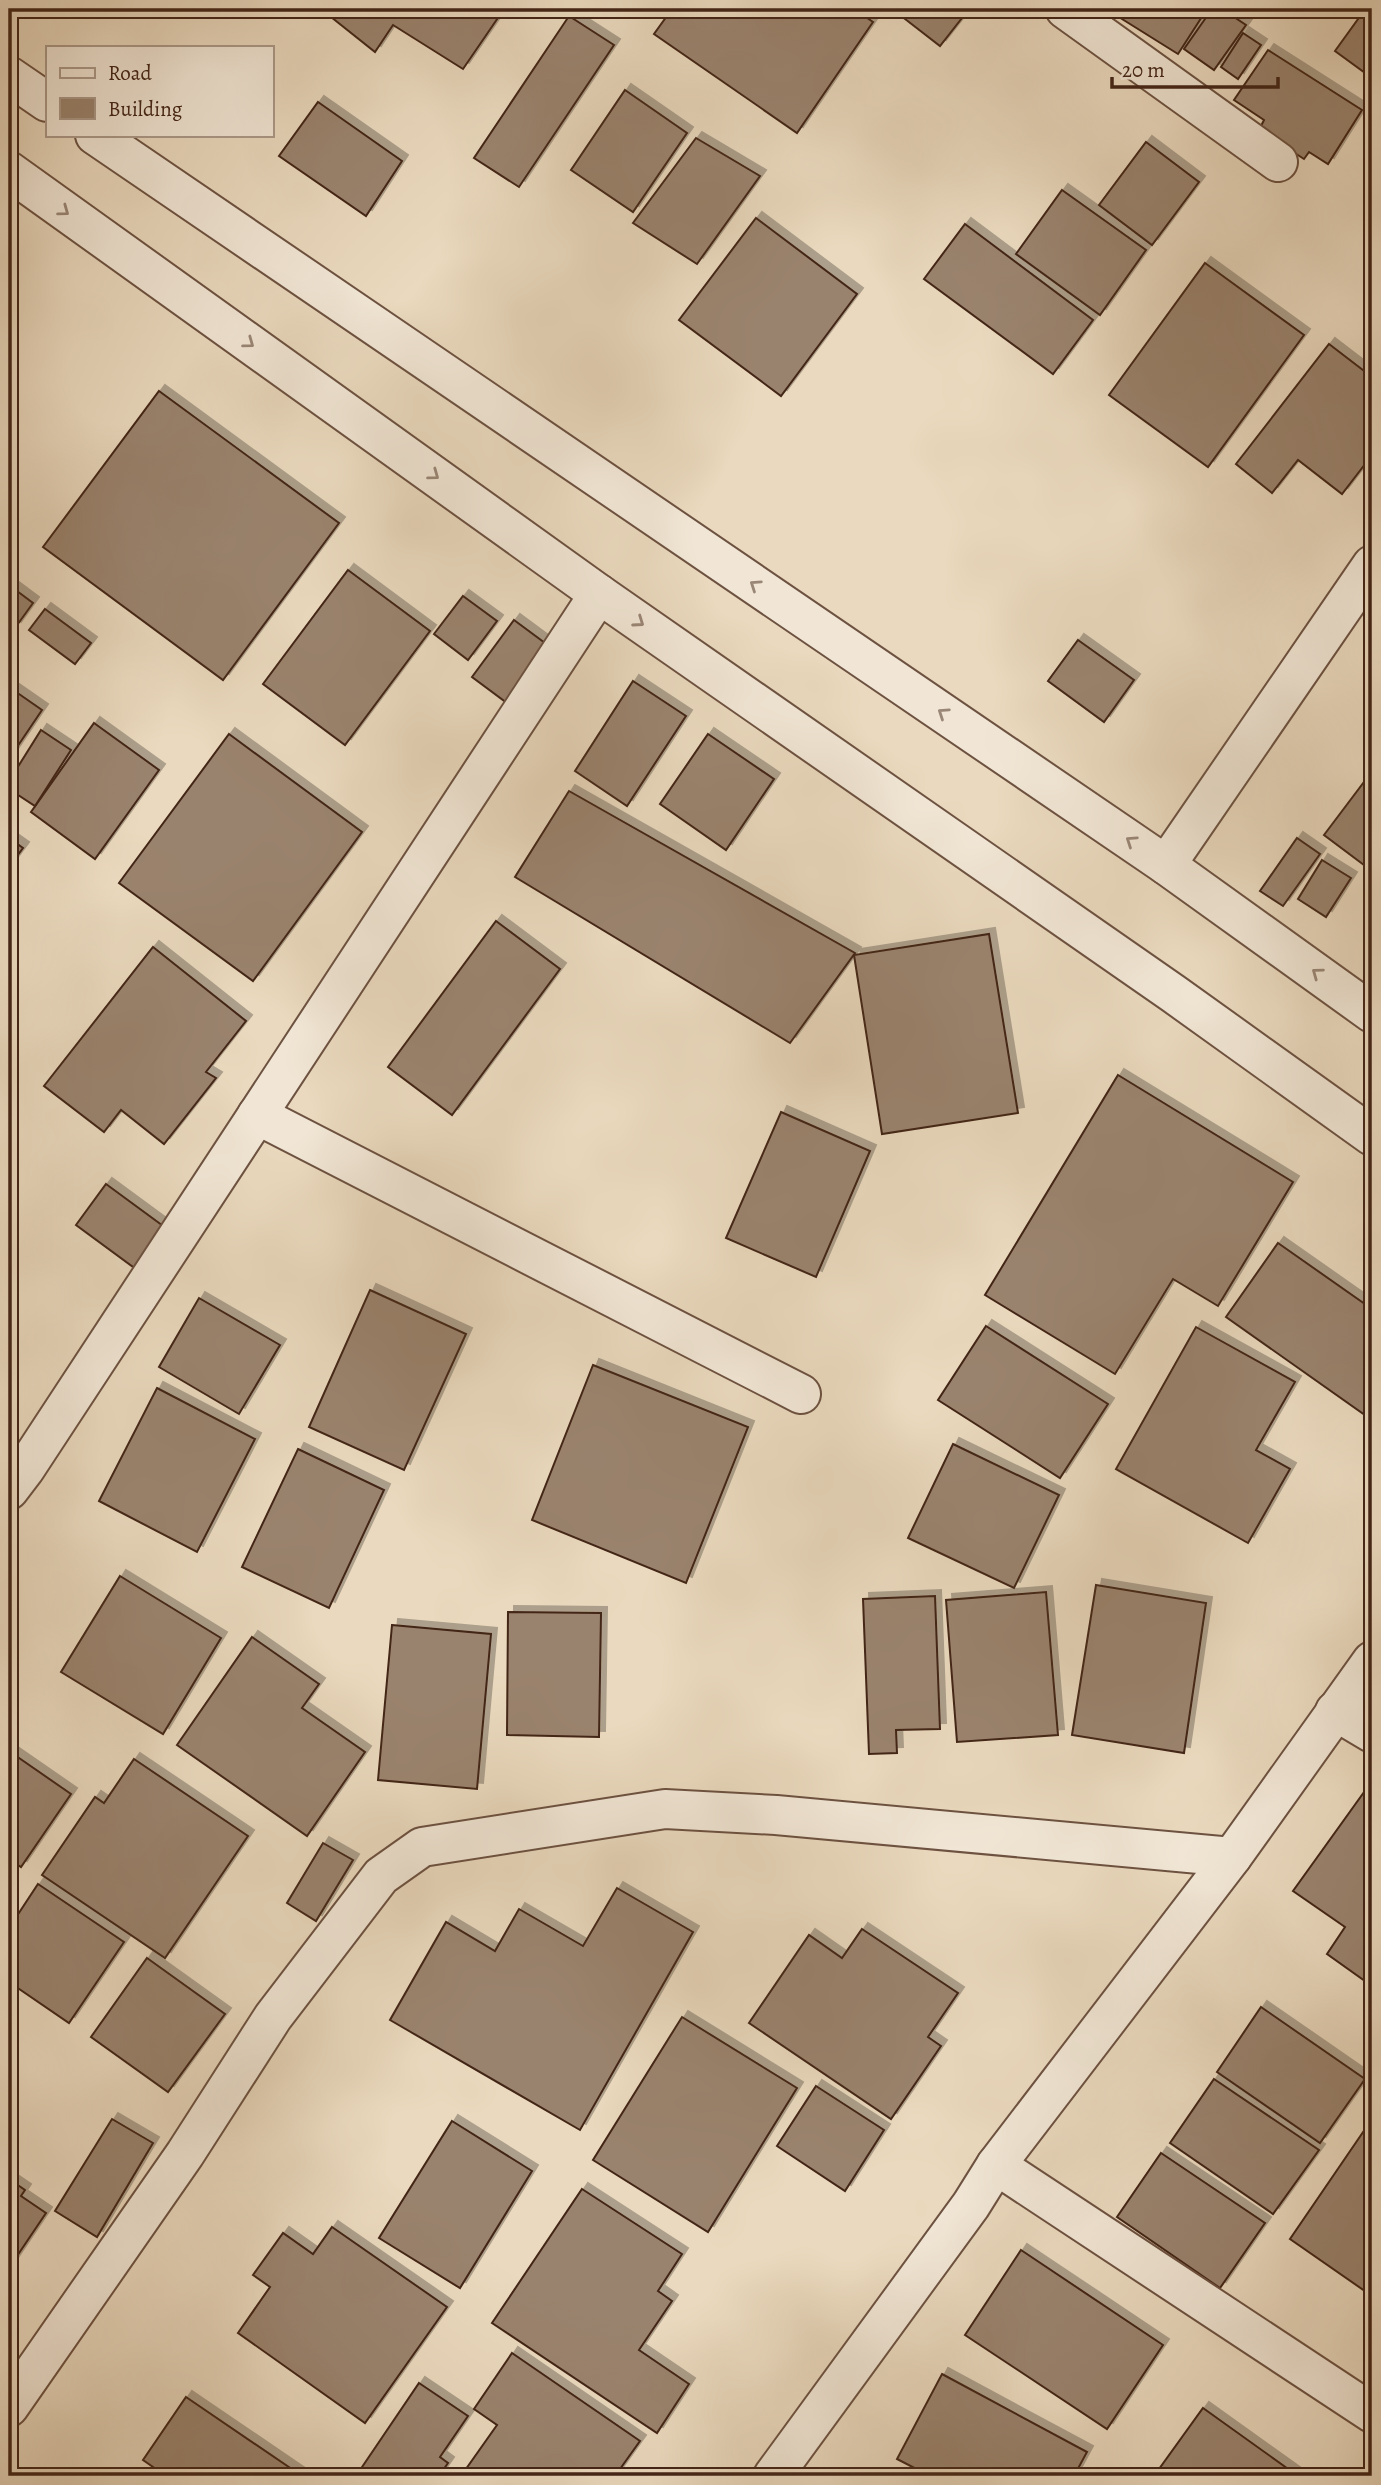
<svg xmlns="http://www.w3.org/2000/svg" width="1381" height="2485" viewBox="0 0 1381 2485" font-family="Alegreya,serif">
  <defs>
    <filter id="shadow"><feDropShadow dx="6" dy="-6" stdDeviation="0" flood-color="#0004"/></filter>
  </defs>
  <rect width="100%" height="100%" fill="#ead9be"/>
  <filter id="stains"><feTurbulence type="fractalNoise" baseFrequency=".00286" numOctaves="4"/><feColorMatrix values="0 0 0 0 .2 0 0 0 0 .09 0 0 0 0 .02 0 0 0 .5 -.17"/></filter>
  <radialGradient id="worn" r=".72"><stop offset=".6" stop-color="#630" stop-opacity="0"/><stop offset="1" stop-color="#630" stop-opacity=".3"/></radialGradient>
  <!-- building -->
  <g fill="#9a836e" stroke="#432517" stroke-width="2" filter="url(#shadow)">
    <path d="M 321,9 L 504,9 L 463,69 L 393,25 L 375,52 Z"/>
    <path d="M 672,9 L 854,9 L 873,22 L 797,133 L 654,34 Z"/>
    <path d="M 899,9 L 969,9 L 940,46 L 896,12 Z"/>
    <path d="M 1117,9 L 1207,9 L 1178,54 L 1114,14 Z"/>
    <path d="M 1212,9 L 1222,9 L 1246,25 L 1214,70 L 1184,49 Z"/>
    <path d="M 1361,15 L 1372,24 L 1372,78 L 1335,51 Z"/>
    <path d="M 569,16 L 614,45 L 519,187 L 474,158 Z"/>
    <path d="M 1243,33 L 1261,45 L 1238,79 L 1221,67 Z"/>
    <path d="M 1268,50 L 1362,110 L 1328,164 L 1309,152 L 1304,159 L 1259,130 L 1264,120 L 1234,100 Z"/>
    <path d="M 625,90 L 687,133 L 633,212 L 571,170 Z"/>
    <path d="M 318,102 L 402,161 L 366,216 L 279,156 Z"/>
    <path d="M 696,138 L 760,176 L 697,264 L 633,223 Z"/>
    <path d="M 1146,142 L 1199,182 L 1152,245 L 1099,205 Z"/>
    <path d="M 1062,190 L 1146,250 L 1100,315 L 1016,254 Z"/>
    <path d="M 756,218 L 857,294 L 781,396 L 679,320 Z"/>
    <path d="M 965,224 L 1093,320 L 1053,374 L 924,279 Z"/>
    <path d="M 1205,263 L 1304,335 L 1208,467 L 1109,395 Z"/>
    <path d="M 1329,344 L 1372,377 L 1372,455 L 1342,494 L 1298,460 L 1272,493 L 1236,464 Z"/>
    <path d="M 159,391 L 339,523 L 223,680 L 43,547 Z"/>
    <path d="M 348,570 L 430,631 L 345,745 L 263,684 Z"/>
    <path d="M 9,585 L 33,603 L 15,628 L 9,624 Z"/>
    <path d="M 463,596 L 497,621 L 468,660 L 434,634 Z"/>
    <path d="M 45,609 L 91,643 L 75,664 L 29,630 Z"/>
    <path d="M 514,620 L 549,646 L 507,703 L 472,677 Z"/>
    <path d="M 1078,640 L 1134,680 L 1104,722 L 1048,681 Z"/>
    <path d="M 633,681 L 686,716 L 627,806 L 575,771 Z"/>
    <path d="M 9,687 L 42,710 L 9,759 Z"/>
    <path d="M 94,723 L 159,770 L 95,859 L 31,812 Z"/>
    <path d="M 41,730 L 71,750 L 35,806 L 9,789 L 9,781 Z"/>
    <path d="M 229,734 L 362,832 L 253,981 L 119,883 Z"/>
    <path d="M 708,734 L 774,779 L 726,850 L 660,804 Z"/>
    <path d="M 1370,774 L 1372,775 L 1372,871 L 1324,835 Z"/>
    <path d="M 569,791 L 855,953 L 790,1043 L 515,877 Z"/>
    <path d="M 9,838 L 23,848 L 9,867 Z"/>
    <path d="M 1297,838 L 1320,854 L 1283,906 L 1260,891 Z"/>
    <path d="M 1322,860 L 1351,878 L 1326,917 L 1298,899 Z"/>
    <path d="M 496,921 L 560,969 L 452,1115 L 388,1067 Z"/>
    <path d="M 989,934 L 1018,1113 L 882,1134 L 854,955 Z"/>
    <path d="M 153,947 L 246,1021 L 206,1072 L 216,1078 L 164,1144 L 121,1110 L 104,1132 L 44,1086 Z"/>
    <path d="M 1118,1075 L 1293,1182 L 1218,1306 L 1173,1279 L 1115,1374 L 985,1295 Z"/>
    <path d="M 781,1112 L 870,1151 L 816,1277 L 726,1238 Z"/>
    <path d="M 106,1184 L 174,1234 L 144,1275 L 76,1225 Z"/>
    <path d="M 1278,1243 L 1372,1309 L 1372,1420 L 1226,1317 Z"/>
    <path d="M 370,1290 L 466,1334 L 404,1470 L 309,1427 Z"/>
    <path d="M 199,1298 L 280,1345 L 239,1414 L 159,1367 Z"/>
    <path d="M 986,1326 L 1108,1404 L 1060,1478 L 938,1400 Z"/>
    <path d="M 1196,1327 L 1295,1382 L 1256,1450 L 1290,1469 L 1248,1543 L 1116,1469 Z"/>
    <path d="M 593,1365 L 748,1427 L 686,1583 L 532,1520 Z"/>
    <path d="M 157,1388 L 255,1439 L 197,1552 L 99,1501 Z"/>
    <path d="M 953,1444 L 1059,1495 L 1014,1588 L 908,1538 Z"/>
    <path d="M 298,1449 L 384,1490 L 329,1608 L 242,1567 Z"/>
    <path d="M 120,1576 L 221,1638 L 163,1734 L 61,1672 Z"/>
    <path d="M 1096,1585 L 1206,1603 L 1184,1753 L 1072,1735 Z"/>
    <path d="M 1046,1592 L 1058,1735 L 957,1742 L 946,1600 Z"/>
    <path d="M 935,1596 L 940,1729 L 896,1730 L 897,1753 L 869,1754 L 863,1599 Z"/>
    <path d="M 508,1612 L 601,1613 L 599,1737 L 507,1735 Z"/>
    <path d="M 392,1625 L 491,1634 L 477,1789 L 378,1780 Z"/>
    <path d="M 252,1637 L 319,1684 L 302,1708 L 365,1752 L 307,1836 L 177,1745 Z"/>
    <path d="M 9,1751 L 71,1794 L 21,1867 L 9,1859 Z"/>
    <path d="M 134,1759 L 248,1836 L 165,1958 L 42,1875 L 95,1797 L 104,1803 Z"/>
    <path d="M 1372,1781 L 1372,1986 L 1327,1954 L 1345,1927 L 1293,1891 Z"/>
    <path d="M 323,1843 L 353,1860 L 316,1921 L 287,1903 Z"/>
    <path d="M 38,1884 L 124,1942 L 69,2023 L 9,1982 L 9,1928 Z"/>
    <path d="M 617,1888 L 693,1932 L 580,2130 L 390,2020 L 446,1922 L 495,1951 L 519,1909 L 583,1946 Z"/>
    <path d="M 862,1929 L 958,1993 L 928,2037 L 941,2046 L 891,2119 L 749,2023 L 809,1935 L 842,1958 Z"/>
    <path d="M 147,1958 L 225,2014 L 168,2092 L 91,2037 Z"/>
    <path d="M 1261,2007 L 1365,2079 L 1320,2143 L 1217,2072 Z"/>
    <path d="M 682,2017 L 797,2088 L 708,2232 L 593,2160 Z"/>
    <path d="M 1214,2079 L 1319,2150 L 1273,2214 L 1170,2143 Z"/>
    <path d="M 816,2086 L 884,2130 L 845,2191 L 777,2146 Z"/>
    <path d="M 112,2119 L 153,2143 L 97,2237 L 55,2211 Z"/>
    <path d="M 1372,2119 L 1372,2296 L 1290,2239 Z"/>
    <path d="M 452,2121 L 532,2171 L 460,2288 L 379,2238 Z"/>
    <path d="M 1161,2153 L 1265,2223 L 1220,2288 L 1117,2217 Z"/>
    <path d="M 9,2179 L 25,2190 L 21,2196 L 46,2213 L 9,2268 Z"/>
    <path d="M 582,2189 L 682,2254 L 658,2291 L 672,2301 L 639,2350 L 689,2384 L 657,2433 L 492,2323 Z"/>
    <path d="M 332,2227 L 447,2307 L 365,2423 L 238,2333 L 270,2287 L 253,2275 L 283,2233 L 313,2254 Z"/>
    <path d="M 1021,2250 L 1163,2345 L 1107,2429 L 965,2335 Z"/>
    <path d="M 512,2353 L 640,2441 L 615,2476 L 461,2476 L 497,2425 L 474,2409 Z"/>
    <path d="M 942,2374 L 1087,2452 L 1074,2476 L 930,2476 L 897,2459 Z"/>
    <path d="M 419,2383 L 468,2416 L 440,2457 L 448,2463 L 439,2476 L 356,2476 Z"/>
    <path d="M 186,2397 L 302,2476 L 166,2476 L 143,2460 Z"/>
    <path d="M 1203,2408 L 1298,2476 L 1154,2476 Z"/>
  </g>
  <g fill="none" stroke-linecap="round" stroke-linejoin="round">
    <defs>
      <g id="minor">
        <path d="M 1065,9 L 1278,162"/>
        <path d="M 9,76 L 47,102"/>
        <path d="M 95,135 L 1166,865 L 1372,1013"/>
        <path d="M 9,171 L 599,594 L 1174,994 L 1372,1136"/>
        <path d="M 1166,865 L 1372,565"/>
        <path d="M 257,1115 L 801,1394"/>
        <path d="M 9,1490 L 25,1469 L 599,594"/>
        <path d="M 1335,1711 L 1372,1733"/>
        <path d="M 996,2165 L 1372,2413"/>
        <path d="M 9,2407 L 185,2154 L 273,2017 L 381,1876 L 422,1847 L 665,1809 L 776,1815 L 1232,1857"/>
        <path d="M 773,2476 L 971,2205 L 996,2165 L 1232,1857 L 1372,1661"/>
      </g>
    </defs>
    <!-- minor casing -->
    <use href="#minor" stroke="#6d5241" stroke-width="42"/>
    <!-- minor -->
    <use href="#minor" stroke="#f1e6d5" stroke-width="38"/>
  </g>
  <!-- one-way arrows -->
  <defs><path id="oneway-chevron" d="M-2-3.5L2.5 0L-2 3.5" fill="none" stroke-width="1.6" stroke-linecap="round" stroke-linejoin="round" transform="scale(1.75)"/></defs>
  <g stroke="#9a8676">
    <use href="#oneway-chevron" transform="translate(64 211) rotate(36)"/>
    <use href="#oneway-chevron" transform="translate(249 343) rotate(36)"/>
    <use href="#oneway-chevron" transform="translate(434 475) rotate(36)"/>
    <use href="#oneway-chevron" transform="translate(755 585) rotate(-146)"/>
    <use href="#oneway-chevron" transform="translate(639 622) rotate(35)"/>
    <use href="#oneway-chevron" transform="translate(943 713) rotate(-146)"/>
    <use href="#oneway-chevron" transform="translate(1131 841) rotate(-146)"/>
    <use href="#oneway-chevron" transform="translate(1317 973) rotate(-144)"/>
  </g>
  <!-- margin -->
  <rect width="1381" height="2485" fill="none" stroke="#ead9be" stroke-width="35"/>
  <rect x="10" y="10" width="1360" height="2464" fill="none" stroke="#432517" stroke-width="3.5"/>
  <rect x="18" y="18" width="1346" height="2450" fill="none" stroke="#432517" stroke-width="2"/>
  <!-- legend -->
  <rect x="46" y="46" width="228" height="91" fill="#f1e6d5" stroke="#ab9989" stroke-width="2"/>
  <rect x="60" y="68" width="35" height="10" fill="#f1e6d5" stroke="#ab9989" stroke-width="2"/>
  <text x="108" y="80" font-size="21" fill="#432517">Road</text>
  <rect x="60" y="98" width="35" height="21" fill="#9a836e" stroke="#ab9989" stroke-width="2"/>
  <text x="108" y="116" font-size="21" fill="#432517">Building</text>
  <!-- scale -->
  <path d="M1112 77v10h166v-10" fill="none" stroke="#432517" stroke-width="3.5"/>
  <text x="1122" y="77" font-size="21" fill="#432517" stroke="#f1e6d5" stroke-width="5" paint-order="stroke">20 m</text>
  <rect width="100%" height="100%" filter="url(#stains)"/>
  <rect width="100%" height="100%" fill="url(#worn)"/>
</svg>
